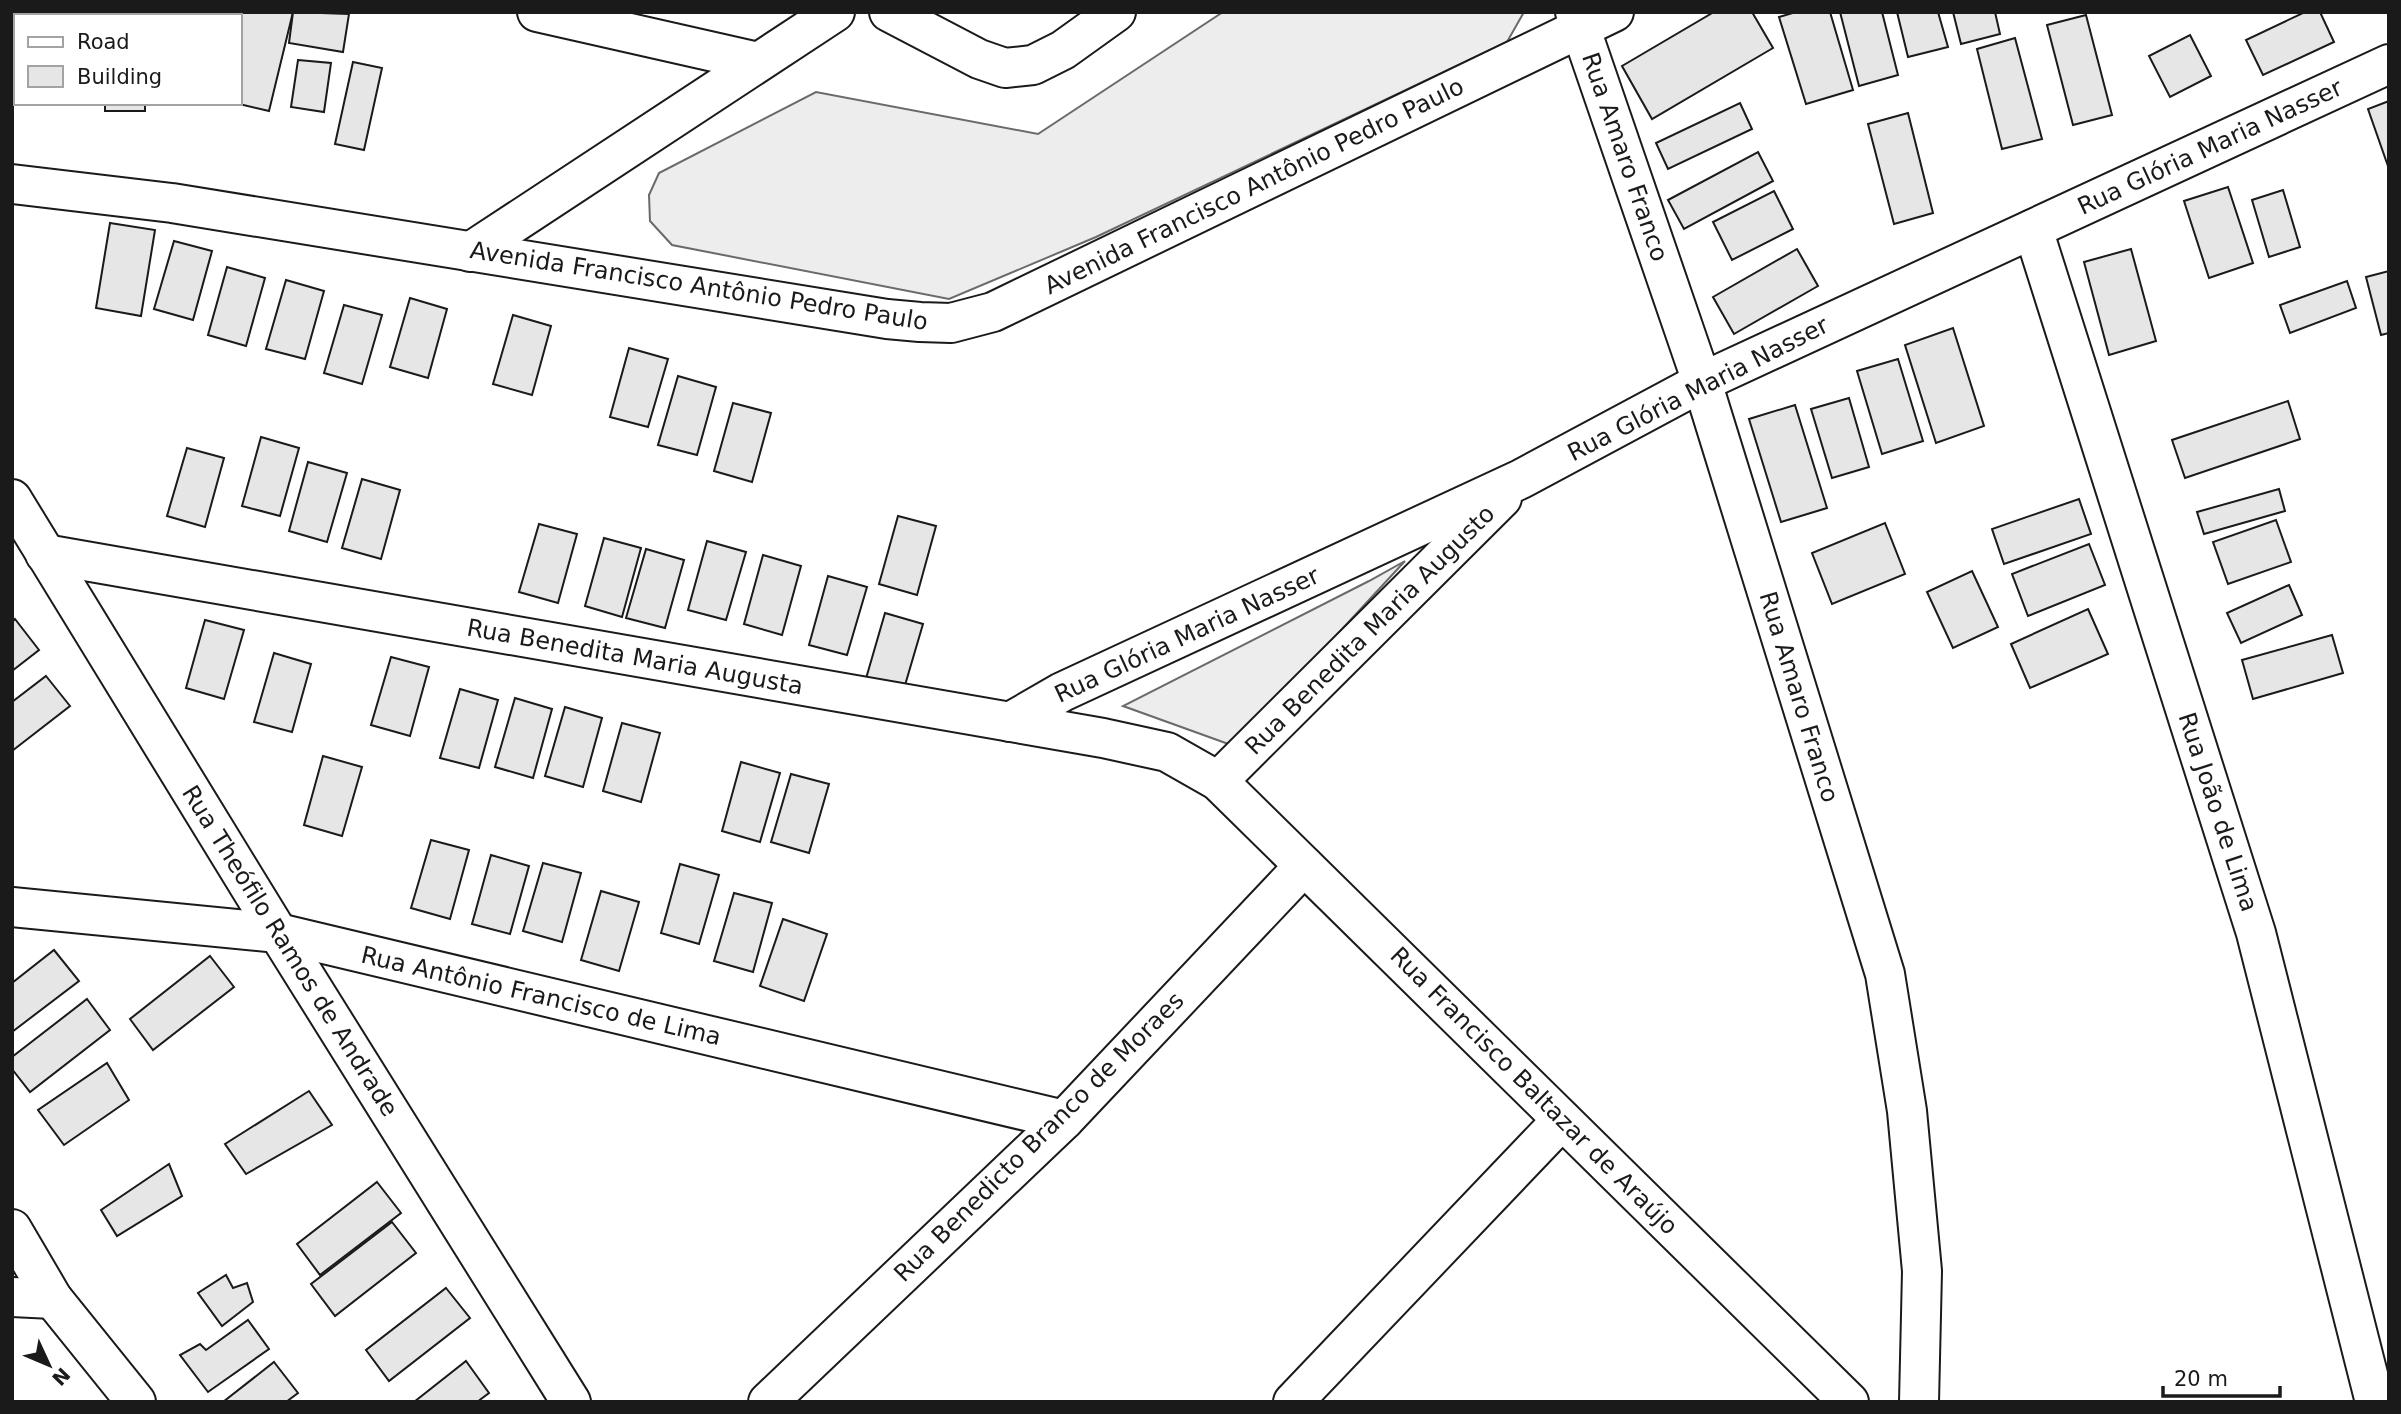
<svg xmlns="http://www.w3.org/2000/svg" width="2401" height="1414" viewBox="0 0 2401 1414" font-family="'DejaVu Sans',sans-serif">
  <rect width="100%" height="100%" fill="#fff"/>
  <!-- built -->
  <g fill="#ededed" stroke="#6a6a6a" stroke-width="2">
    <path d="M 1223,12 L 1524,12 L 1507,42 L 1096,237 L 949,299 L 672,245 L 650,221 L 649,195 L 659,173 L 816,92 L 1038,134 Z"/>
    <path d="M 1405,561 L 1234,746 L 1123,706 L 1369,581 Z"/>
  </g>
  <!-- building -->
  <g fill="#e6e6e6" stroke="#1a1a1a" stroke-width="2">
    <path d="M 12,12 L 35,12 L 35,16 L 16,16 L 16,84 L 12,83 Z"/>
    <rect x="48" y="12" width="49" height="4"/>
    <rect x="107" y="12" width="39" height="4"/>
    <path d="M 237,12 L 293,12 L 269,111 L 235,103 L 240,103 L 240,16 L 236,16 Z"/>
    <path d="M 293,12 L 349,14 L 343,52 L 289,43 Z"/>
    <path d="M 1714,12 L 1752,12 L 1773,48 L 1652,119 L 1622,66 Z"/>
    <path d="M 1796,12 L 1830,12 L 1853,90 L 1806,104 L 1779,17 Z"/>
    <path d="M 1840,12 L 1882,12 L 1898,75 L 1859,86 Z"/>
    <path d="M 1897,12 L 1938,12 L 1948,47 L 1908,57 Z"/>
    <path d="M 1953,12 L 1995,12 L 2000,34 L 1961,44 Z"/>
    <path d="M 2305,12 L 2320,12 L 2334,42 L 2263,75 L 2246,40 Z"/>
    <path d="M 2086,15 L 2112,115 L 2073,125 L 2047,25 Z"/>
    <path d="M 2190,35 L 2211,76 L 2170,97 L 2149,56 Z"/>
    <path d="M 2015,38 L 2042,139 L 2002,149 L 1977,49 Z"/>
    <path d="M 298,60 L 331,63 L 324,112 L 291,107 Z"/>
    <path d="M 353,62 L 382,68 L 364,150 L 335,144 Z"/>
    <path d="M 2389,101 L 2389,169 L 2368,109 Z"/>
    <rect x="105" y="103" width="40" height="8"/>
    <path d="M 1740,103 L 1752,129 L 1668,169 L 1656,143 Z"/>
    <path d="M 1908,113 L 1933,213 L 1894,224 L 1868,124 Z"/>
    <path d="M 1758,152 L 1773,181 L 1684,229 L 1668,200 Z"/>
    <path d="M 2228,187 L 2253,263 L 2209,278 L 2184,201 Z"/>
    <path d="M 2283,190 L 2300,247 L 2269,257 L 2252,200 Z"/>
    <path d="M 1774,191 L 1793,229 L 1732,260 L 1713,222 Z"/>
    <path d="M 110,223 L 155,230 L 141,316 L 96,308 Z"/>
    <path d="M 174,241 L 212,251 L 193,320 L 154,309 Z"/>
    <path d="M 1797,249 L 1818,286 L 1734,334 L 1713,297 Z"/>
    <path d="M 2131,249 L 2156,341 L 2109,355 L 2084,262 Z"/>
    <path d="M 227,267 L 265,278 L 246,346 L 208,335 Z"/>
    <path d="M 2389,271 L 2389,333 L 2381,335 L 2366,277 Z"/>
    <path d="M 286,280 L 324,291 L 305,359 L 266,349 Z"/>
    <path d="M 2347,281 L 2356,308 L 2290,333 L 2280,305 Z"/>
    <path d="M 410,298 L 447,309 L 428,378 L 390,367 Z"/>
    <path d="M 344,305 L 382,315 L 362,384 L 324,373 Z"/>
    <path d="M 513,315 L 551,326 L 532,395 L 493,384 Z"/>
    <path d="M 1953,328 L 1984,426 L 1936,443 L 1905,345 Z"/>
    <path d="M 629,348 L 668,359 L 648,427 L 610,417 Z"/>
    <path d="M 1898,359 L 1923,441 L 1882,454 L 1857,371 Z"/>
    <path d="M 678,376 L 716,387 L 697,455 L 658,445 Z"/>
    <path d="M 1849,398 L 1869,467 L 1832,478 L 1811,409 Z"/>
    <path d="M 2288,401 L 2300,439 L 2185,478 L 2172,440 Z"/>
    <path d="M 733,403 L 771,413 L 752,482 L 714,471 Z"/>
    <path d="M 1795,405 L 1827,508 L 1781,522 L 1749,419 Z"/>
    <path d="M 261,437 L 299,448 L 280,516 L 242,506 Z"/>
    <path d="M 187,448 L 224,458 L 205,527 L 167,516 Z"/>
    <path d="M 308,462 L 347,473 L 327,542 L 289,531 Z"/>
    <path d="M 362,479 L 400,490 L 381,559 L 342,548 Z"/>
    <path d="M 2279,489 L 2285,511 L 2204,534 L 2197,512 Z"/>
    <path d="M 2079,499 L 2091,534 L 2004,564 L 1992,529 Z"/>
    <path d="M 898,516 L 936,526 L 917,595 L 879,584 Z"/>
    <path d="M 2276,520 L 2291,562 L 2228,584 L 2213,542 Z"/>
    <path d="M 1885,523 L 1905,574 L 1832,604 L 1812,553 Z"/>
    <path d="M 539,524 L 577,534 L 558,603 L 519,592 Z"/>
    <path d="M 604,538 L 641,548 L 622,617 L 585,606 Z"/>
    <path d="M 707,541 L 746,552 L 726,620 L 688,610 Z"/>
    <path d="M 2089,544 L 2105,585 L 2028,616 L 2012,574 Z"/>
    <path d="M 646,549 L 684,560 L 665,628 L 626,618 Z"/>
    <path d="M 763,555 L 801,566 L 782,635 L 744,624 Z"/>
    <path d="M 1972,571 L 1998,627 L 1953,648 L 1927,592 Z"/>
    <path d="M 828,576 L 867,587 L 847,655 L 809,645 Z"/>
    <path d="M 2289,585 L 2302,615 L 2241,643 L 2227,613 Z"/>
    <path d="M 2088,609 L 2108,654 L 2030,688 L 2011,644 Z"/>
    <path d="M 885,613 L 923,624 L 903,692 L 865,682 Z"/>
    <path d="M 15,619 L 39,650 L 12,671 L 12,622 Z"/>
    <path d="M 205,620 L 244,630 L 224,699 L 186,688 Z"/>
    <path d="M 2332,635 L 2343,673 L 2253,699 L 2242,660 Z"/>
    <path d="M 274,653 L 311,664 L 292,732 L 254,722 Z"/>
    <path d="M 391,657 L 429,667 L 410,736 L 371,725 Z"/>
    <path d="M 46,676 L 70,706 L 12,751 L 12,702 Z"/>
    <path d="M 460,689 L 498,700 L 479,768 L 440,758 Z"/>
    <path d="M 515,698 L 552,709 L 533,778 L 495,767 Z"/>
    <path d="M 565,707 L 602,718 L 583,787 L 545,776 Z"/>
    <path d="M 622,723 L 660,733 L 641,802 L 603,791 Z"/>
    <path d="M 323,756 L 362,767 L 342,836 L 304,825 Z"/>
    <path d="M 741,762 L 780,773 L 760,842 L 722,831 Z"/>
    <path d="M 791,774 L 829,784 L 809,853 L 771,842 Z"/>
    <path d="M 431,840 L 469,850 L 450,919 L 411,908 Z"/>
    <path d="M 491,855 L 529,866 L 510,934 L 472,924 Z"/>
    <path d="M 543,863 L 581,873 L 562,942 L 523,931 Z"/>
    <path d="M 680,864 L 719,875 L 699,944 L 661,933 Z"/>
    <path d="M 601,891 L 639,902 L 619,971 L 581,960 Z"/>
    <path d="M 734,893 L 772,903 L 753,972 L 714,961 Z"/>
    <path d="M 783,919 L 827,934 L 804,1001 L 760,986 Z"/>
    <path d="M 54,950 L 79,981 L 12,1032 L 12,983 Z"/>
    <path d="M 210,956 L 234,987 L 153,1050 L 130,1019 Z"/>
    <path d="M 87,999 L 110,1030 L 30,1092 L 12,1069 L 12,1057 Z"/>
    <path d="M 107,1063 L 129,1100 L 64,1145 L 38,1110 Z"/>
    <path d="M 309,1091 L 332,1125 L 246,1174 L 225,1144 Z"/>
    <path d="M 169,1164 L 182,1196 L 117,1236 L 101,1210 Z"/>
    <path d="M 377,1182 L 401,1213 L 320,1275 L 297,1244 Z"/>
    <path d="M 392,1222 L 416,1253 L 335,1316 L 311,1284 Z"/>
    <path d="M 226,1275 L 233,1288 L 247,1283 L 253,1302 L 222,1326 L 198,1293 Z"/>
    <path d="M 446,1288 L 470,1318 L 389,1381 L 366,1350 Z"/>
    <path d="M 248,1320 L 269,1349 L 208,1392 L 180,1355 L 200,1344 L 206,1350 Z"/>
    <path d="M 466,1361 L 489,1393 L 477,1402 L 414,1402 Z"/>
    <path d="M 274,1362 L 298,1393 L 286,1402 L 223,1402 Z"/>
  </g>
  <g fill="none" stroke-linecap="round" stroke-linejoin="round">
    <defs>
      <g id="minor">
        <path d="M 537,12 L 758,62"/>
        <path d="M 889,12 L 979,59 L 1005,68 L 1033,65 L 1063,50 L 1116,12"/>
        <path d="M 1575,12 L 1702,382 L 1885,974 L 1907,1111 L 1922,1271 L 1919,1402"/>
        <path d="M 12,184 L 172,203 L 887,319 L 920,322 L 951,323 L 993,312 L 1614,12"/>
        <path d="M 2033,229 L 2256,933 L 2375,1402"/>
        <path d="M 470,252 L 835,12"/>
        <path d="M 12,499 L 278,933 L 571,1402"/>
        <path d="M 45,554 L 1103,738 L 1167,752 L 1218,781 L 1849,1402"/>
        <path d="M 1010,722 L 1062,692 L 1521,479 L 1702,382 L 2389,64"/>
        <path d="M 1218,781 L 1502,498"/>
        <path d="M 12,907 L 278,933 L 1064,1120"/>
        <path d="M 12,1229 L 53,1299 L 136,1402"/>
        <path d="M 12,1297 L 53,1299"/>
        <path d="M 768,1402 L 1064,1120 L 1304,866"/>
        <path d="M 1293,1402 L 1562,1120"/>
      </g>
    </defs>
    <!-- minor casing -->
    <use href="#minor" stroke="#1a1a1a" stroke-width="42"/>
    <!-- minor -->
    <use href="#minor" stroke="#fff" stroke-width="38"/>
  </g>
  <g text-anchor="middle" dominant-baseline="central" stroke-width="5" stroke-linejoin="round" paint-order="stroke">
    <!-- street labels -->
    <g font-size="24" fill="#1a1a1a" stroke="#fff">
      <text transform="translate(2210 147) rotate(-25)">Rua Glória Maria Nasser</text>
      <text transform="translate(1625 157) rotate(71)">Rua Amaro Franco</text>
      <text transform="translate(1254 186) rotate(-26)">Avenida Francisco Antônio Pedro Paulo</text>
      <text transform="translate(699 286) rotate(9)">Avenida Francisco Antônio Pedro Paulo</text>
      <text transform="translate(1698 389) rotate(-27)">Rua Glória Maria Nasser</text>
      <text transform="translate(1370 630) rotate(-45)">Rua Benedita Maria Augusto</text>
      <text transform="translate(1187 635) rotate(-25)">Rua Glória Maria Nasser</text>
      <text transform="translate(635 657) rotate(10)">Rua Benedita Maria Augusta</text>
      <text transform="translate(1799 697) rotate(73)">Rua Amaro Franco</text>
      <text transform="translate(2218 812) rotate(72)">Rua João de Lima</text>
      <text transform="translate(290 951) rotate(58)">Rua Theófilo Ramos de Andrade</text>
      <text transform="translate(541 996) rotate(13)">Rua Antônio Francisco de Lima</text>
      <text transform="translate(1534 1091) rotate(45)">Rua Francisco Baltazar de Araújo</text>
      <text transform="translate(1039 1137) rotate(-45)">Rua Benedicto Branco de Moraes</text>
    </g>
  </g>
  <!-- border -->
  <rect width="2401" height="1414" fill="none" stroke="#1a1a1a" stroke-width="28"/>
  <!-- legend -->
  <rect x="14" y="14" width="228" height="91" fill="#ffffff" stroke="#a3a3a3" stroke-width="2"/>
  <rect x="28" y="37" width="35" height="10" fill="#ffffff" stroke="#a3a3a3" stroke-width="2"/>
  <text x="77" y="49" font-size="21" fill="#1a1a1a">Road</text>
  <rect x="28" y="66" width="35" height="21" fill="#e6e6e6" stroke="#a3a3a3" stroke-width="2"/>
  <text x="77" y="84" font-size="21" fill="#1a1a1a">Building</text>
  <!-- north arrow -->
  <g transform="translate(49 1365) rotate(134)" stroke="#ffffff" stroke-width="5" paint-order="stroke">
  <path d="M0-5L12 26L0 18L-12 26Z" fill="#1a1a1a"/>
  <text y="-10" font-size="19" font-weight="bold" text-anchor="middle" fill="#1a1a1a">N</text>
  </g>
  <!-- scale -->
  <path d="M2163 1386v10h117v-10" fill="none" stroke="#1a1a1a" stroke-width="3.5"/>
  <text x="2174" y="1386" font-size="21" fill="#1a1a1a" stroke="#ffffff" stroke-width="5" paint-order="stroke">20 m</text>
</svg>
